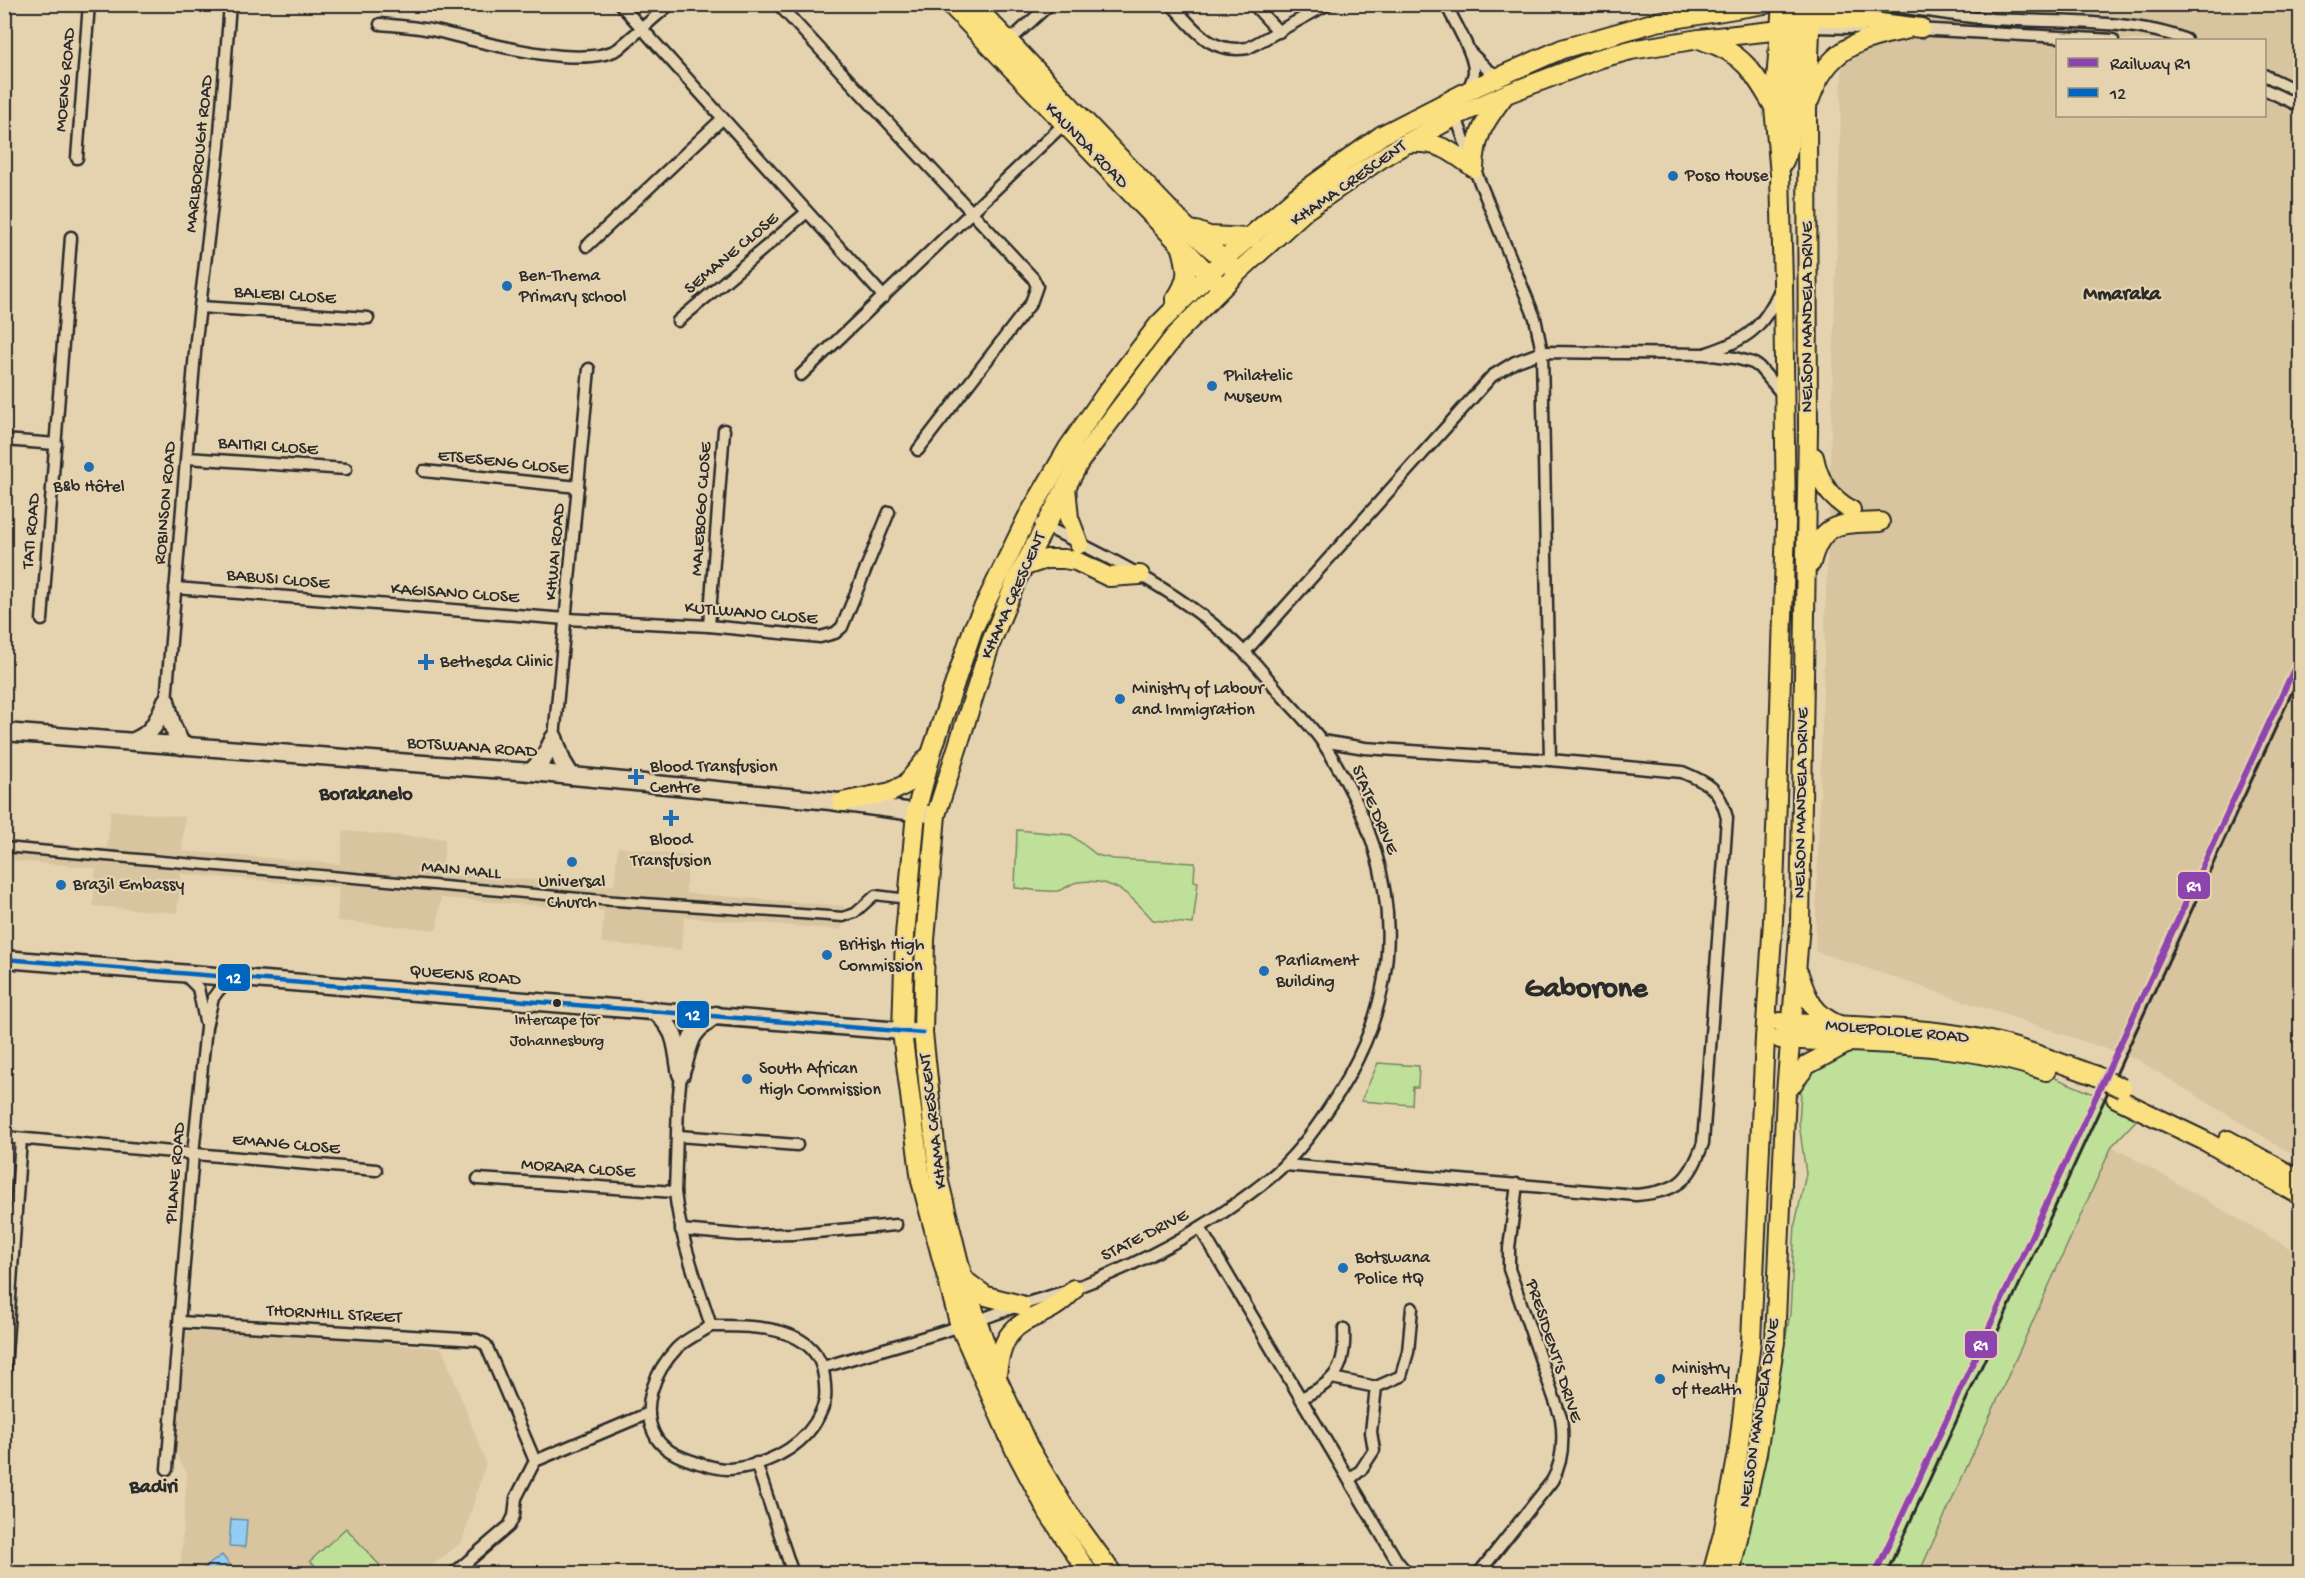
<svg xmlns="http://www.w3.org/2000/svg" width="2305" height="1578" viewBox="0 0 2305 1578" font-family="'Gochi Hand',sans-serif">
  <rect width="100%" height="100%" fill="#e5d3b0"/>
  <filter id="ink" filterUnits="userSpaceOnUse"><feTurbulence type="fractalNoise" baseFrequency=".0167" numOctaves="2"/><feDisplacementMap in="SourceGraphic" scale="12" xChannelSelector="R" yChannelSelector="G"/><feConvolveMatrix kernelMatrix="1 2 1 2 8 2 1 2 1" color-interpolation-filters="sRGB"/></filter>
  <g filter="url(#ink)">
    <!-- built -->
    <g fill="#d8c5a0" fill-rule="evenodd">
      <path d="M 1844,5 L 2300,5 L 2300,1159 L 2136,1059 L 1815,951 ZM 2058,40 L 2264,40 L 2264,116 L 2058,116 Z"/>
      <path d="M 111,810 L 185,817 L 182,851 L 340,864 L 343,831 L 445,839 L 442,874 L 614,885 L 618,847 L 688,856 L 686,893 L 844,906 L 842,930 L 684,917 L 681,950 L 601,943 L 604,911 L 441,898 L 437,930 L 337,921 L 339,887 L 181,874 L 177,913 L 93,906 L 96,868 L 5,860 L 4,840 L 107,848 Z"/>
      <path d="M 2112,1146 L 2300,1254 L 2300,1573 L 1919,1574 Z"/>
      <path d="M 386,1330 L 392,1344 L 442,1348 L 486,1462 L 462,1542 L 423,1573 L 180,1573 L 187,1474 L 167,1438 L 175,1331 L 319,1334 Z"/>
    </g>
    <!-- green -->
    <g fill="#bfe099" stroke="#758662" stroke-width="1.5">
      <path d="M 1017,830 L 1071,835 L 1097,855 L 1113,859 L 1195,863 L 1194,881 L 1198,882 L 1193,924 L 1153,920 C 1132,896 1113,877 1078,882 C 1070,883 1065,890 1057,891 C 1043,892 1029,889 1015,888 Z"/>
      <path d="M 1841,1051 L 1896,1052 L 1928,1051 L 2029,1067 L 2142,1114 L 2112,1146 L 1919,1573 L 1738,1574 L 1755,1502 L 1790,1314 L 1795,1224 L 1806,1174 L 1799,1123 L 1802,1078 Z"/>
      <path d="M 1378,1063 L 1419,1066 L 1418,1087 L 1413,1087 L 1412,1105 L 1361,1101 Z"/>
      <path d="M 346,1528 L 382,1568 L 376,1573 L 322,1573 L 310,1561 Z"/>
    </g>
    <!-- water -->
    <g fill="#94cdf3" stroke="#6a8ca3" stroke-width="1.5">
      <path d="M 231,1519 L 247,1520 L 245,1547 L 229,1546 Z"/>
      <path d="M 222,1555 L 235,1571 L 231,1573 L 197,1573 Z"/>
    </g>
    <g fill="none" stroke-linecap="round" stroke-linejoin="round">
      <defs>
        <path id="pedestrian" d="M 4,847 L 602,900 L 843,917 L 855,913 L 875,895 L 908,899"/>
        <g id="minor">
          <path d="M 620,4 L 884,297"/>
          <path d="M 778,4 L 1033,278 L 1037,286 L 1031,303 L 918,450"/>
          <path d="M 1171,4 C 1196,30 1209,54 1248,48 L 1328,4"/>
          <path d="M 1253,4 L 1279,32"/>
          <path d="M 1446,4 C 1454,22 1474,53 1474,71 C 1474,77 1470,84 1468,90"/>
          <path d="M 1874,4 C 1913,8 1953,16 1992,19 C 2047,22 2137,19 2186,40"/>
          <path d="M 380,24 C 400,26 420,27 440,32 C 482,42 581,70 618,49 L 670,4"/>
          <path d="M 1809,27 L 1861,28"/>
          <path d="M 1916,29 L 2113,40"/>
          <path d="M 1006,44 L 1050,4"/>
          <path d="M 1471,53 L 1488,70 L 1499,76"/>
          <path d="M 2264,75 L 2300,92"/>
          <path d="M 2264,89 L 2300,106"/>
          <path d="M 1454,111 L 1474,168 L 1535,318 L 1542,352 L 1550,760"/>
          <path d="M 77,158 L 89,4"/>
          <path d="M 587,246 L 722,119"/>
          <path d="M 200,307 L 368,318"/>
          <path d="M 678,321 L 807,212"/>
          <path d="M 1707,353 C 1747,340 1763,328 1780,290"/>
          <path d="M 801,375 L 1068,120"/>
          <path d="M 4,440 L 56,444"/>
          <path d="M 187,458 L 346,469"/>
          <path d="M 424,471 L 578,487"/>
          <path d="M 175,588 L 566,619 L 709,626 L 820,637 L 835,633 L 842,627 L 889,512"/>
          <path d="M 42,620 L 71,237"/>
          <path d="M 709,626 L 724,430"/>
          <path d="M 1245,652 L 1492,376 L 1515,362 L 1542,352 L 1704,354 L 1735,358 L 1753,363 L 1759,367 L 1784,396"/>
          <path d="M 166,701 L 196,340 L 219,146 L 230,4"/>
          <path d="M 554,738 L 589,369"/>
          <path d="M 184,974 L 198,988 L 205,1021"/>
          <path d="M 681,1074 L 678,1104 L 675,1192 C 680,1238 697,1282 711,1326"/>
          <path d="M 678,1136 L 797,1145"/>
          <path d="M 4,1137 L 376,1170"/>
          <path d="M 1285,1165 L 1636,1195 C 1677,1191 1689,1183 1703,1143 L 1727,818 C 1720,789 1709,783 1682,772 L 1550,760 L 1365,748 L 1322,741"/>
          <path d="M 478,1179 L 675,1192"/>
          <path d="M 1200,1228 L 1397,1561 L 1408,1574"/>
          <path d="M 681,1230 L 739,1235 L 793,1234 L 896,1225"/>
          <path d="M 180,1322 L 477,1340 L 486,1345 L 535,1461"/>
          <path d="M 711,1326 C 750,1326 817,1324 824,1376 C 827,1398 826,1404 815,1423 C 797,1451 763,1466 730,1469 C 720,1470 705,1465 695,1462 C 682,1458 665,1451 657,1439 C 638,1409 655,1371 677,1348 C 686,1339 700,1333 711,1326 Z"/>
          <path d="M 823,1367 C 870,1353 917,1340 964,1325 C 983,1319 1002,1311 1021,1305 C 1038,1299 1056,1295 1072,1289 C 1135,1266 1196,1234 1249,1194 C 1261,1185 1275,1175 1285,1164 C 1308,1141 1332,1105 1348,1077 C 1413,962 1394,850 1323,743 C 1311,725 1294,709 1279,692 C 1268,679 1257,664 1244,652 C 1187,595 1113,559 1040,524"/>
          <path d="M 1332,1378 L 1376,1387"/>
          <path d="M 4,1384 L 21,1139"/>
          <path d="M 1301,1398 C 1336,1382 1346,1368 1344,1329"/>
          <path d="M 535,1461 L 649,1413"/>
          <path d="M 756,1463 L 793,1574"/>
          <path d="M 167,1469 L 193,1154 L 206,1027 L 213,998 L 218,991 L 232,977"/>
          <path d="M 1349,1480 L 1361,1470 L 1374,1450 L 1371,1432 L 1376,1387 L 1401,1376 L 1408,1352 L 1412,1308"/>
          <path d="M 453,1574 L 509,1526 L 514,1516 L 516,1498 L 535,1461"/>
          <path d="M 1478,1574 L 1552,1481 C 1563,1462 1564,1440 1561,1418 L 1509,1269 L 1509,1248 L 1517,1184"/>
        </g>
        <g id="secondary">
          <path d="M 166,701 L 172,725 L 182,746"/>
          <path d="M 4,732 L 531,772 L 830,801 L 929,814"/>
          <path d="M 554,738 L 562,761 L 571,776"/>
          <path d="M 134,741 C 153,734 158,720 166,701"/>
          <path d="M 531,772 L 544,758 L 554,738"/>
          <path d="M 4,959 L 913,1032"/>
          <path d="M 654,1010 C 679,1033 675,1043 681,1074"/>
          <path d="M 683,1067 C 691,1037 690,1033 716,1015"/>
        </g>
        <g id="primary">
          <path d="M 950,4 L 1217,283"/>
          <path d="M 973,4 L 1184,225 L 1231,266"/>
          <path d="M 1798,13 L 1921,28"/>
          <path d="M 1704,41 C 1743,52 1755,74 1774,107"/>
          <path d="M 1810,99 C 1827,49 1857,40 1905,30"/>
          <path d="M 1408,143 C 1438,141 1450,150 1474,168"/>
          <path d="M 1784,161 L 1789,145 L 1795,28 L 1799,17"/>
          <path d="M 1474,168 C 1475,135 1485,121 1504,96"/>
          <path d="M 1196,231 L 1209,236 L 1250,238"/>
          <path d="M 1175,300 C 1190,279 1188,269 1181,245"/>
          <path d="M 1814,457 C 1819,482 1829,497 1851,510"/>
          <path d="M 1066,487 L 1069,518 L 1079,544"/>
          <path d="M 1811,563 C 1822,520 1841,524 1880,522"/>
          <path d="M 1025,566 L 1046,559 L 1064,559 L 1076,561 L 1109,577 L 1140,575"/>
          <path d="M 842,802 L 891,792 L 906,784 L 927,758"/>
          <path d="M 1799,974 C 1807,999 1814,1015 1839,1025"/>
          <path d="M 1780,1022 C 1845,1027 1919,1026 1981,1039 C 2020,1047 2057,1062 2094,1075"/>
          <path d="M 1780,1039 C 1868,1044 1962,1041 2046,1071"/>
          <path d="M 1787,1091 L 1807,1065 L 1846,1044"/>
          <path d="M 2116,1098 L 2205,1141 L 2300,1195"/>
          <path d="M 2228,1140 L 2300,1180"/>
          <path d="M 963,1279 L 986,1296 L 1021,1305"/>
          <path d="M 997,1375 C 1004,1305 1041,1330 1074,1289"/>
          <path d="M 1089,1574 L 1049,1514 L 1015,1450 L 960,1326 L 921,1181 L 902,1032 L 905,935 L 916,812 L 932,751 L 973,629 L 1027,518 L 1068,448 L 1107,392 L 1159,324 L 1224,259 L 1296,197 L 1382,135 L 1478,86 L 1562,49 L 1656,22 L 1765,4"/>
          <path d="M 1113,1574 L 1063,1505 L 1028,1446 L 997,1378 L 963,1279 L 939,1182 L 923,1033 L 925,940 L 936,815 L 991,642 L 1017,579 L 1080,461 L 1177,333 L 1237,273 L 1306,210 L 1389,153 L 1456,116 L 1506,94 L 1601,58 L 1631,50 L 1699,39 L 1809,27"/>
          <path d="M 1712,1574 L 1723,1534 L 1738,1453 L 1751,1341 L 1765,1038 L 1773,921 L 1786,524 L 1783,282 L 1780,175 L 1774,107 L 1782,4"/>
          <path d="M 1730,1574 L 1757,1453 L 1775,1342 L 1786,1092 L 1800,924 L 1808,429 L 1807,110 L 1811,4"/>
        </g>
      </defs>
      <!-- pedestrian casing -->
      <use href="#pedestrian" stroke="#2b2b2b" stroke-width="13"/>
      <!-- minor casing -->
      <use href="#minor" stroke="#2b2b2b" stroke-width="15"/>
      <!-- secondary casing -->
      <use href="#secondary" stroke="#2b2b2b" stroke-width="21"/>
      <!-- primary casing -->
      <use href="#primary" stroke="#2b2b2b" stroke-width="22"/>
      <!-- pedestrian -->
      <use href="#pedestrian" stroke="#e5d3b0" stroke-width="8"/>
      <!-- minor -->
      <use href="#minor" stroke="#e5d3b0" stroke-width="10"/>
      <!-- secondary -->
      <use href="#secondary" stroke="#e5d3b0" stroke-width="16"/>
      <!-- primary -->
      <use href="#primary" stroke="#fbe080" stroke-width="18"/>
      <!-- rail -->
      <g stroke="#2b2b2b" stroke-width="3">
        <path d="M 2288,683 L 2300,656"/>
        <path d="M 1886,1574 L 2300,675"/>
      </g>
      <defs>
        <path id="primary-bridge" d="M 2094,1075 L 2122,1088"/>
      </defs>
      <!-- primary-bridge casing -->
      <use href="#primary-bridge" stroke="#2b2b2b" stroke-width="22" stroke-linecap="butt"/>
      <!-- primary-bridge -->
      <use href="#primary-bridge" stroke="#fbe080" stroke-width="18"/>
      <defs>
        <path id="bus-1" d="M 4,959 L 923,1033"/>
      </defs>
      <!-- bus-1 casing -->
      <use href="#bus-1" stroke="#e5d3b0" stroke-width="9"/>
      <!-- bus-1 -->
      <use href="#bus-1" stroke="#0065bd" stroke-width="4.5"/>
      <defs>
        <path id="rail-1" d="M 1875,1574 L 2300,656"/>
      </defs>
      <!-- rail-1 casing -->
      <use href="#rail-1" stroke="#e5d3b0" stroke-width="10"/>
      <!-- rail-1 -->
      <use href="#rail-1" stroke="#8e44ad" stroke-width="6"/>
    </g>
  </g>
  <!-- markers -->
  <g fill="#1f6fb2" stroke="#e5d3b0" stroke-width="2">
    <circle cx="1673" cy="176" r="6"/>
    <circle cx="507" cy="286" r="6"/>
    <circle cx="1212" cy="386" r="6"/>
    <circle cx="89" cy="467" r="6"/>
    <path d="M423 653h6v6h6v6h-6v6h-6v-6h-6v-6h6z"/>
    <circle cx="1120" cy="699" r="6"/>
    <path d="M633 768h6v6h6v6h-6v6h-6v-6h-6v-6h6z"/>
    <path d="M668 809h6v6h6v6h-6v6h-6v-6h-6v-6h6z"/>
    <circle cx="572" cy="862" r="6"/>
    <circle cx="61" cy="885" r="6"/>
    <circle cx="827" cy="955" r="6"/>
    <circle cx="1264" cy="971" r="6"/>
    <circle cx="747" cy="1079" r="6"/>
    <circle cx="1343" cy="1268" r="6"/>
    <circle cx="1660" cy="1379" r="6"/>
  </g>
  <circle fill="#2b2b2b" stroke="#e5d3b0" stroke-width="2" cx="557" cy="1003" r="5"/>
  <g text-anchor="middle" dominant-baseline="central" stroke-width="4.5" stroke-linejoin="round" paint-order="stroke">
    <!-- bus labels -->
    <g font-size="16" fill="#2b2b2b" stroke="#e5d3b0">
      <text x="557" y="1021">Intercape for<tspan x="557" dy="21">Johannesburg</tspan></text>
    </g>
    <!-- street labels -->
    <g font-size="18" fill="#2b2b2b" stroke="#e5d3b0">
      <text transform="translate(66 80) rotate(-85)">MOENG ROAD</text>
      <text transform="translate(1086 146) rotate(46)">KAUNDA ROAD</text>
      <text transform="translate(200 154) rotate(-84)">MARLBOROUGH ROAD</text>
      <text transform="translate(1349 184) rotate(-35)">KHAMA CRESCENT</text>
      <text transform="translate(732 254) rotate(-40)">SEMANE CLOSE</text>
      <text transform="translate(285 296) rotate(4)">BALEBI CLOSE</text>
      <text transform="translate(1808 317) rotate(-90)">NELSON MANDELA DRIVE</text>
      <text transform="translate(268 447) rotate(4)">BAITIRI CLOSE</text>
      <text transform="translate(503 463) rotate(6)">ETSESENG CLOSE</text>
      <text transform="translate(166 503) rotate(-85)">ROBINSON ROAD</text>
      <text transform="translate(702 509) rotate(-86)">MALEBOGO CLOSE</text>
      <text transform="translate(32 531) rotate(-85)">TATI ROAD</text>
      <text transform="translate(556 552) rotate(-85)">KHWAI ROAD</text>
      <text transform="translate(278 580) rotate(5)">BABUSI CLOSE</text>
      <text transform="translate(455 594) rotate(4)">KAGISANO CLOSE</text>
      <text transform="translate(1014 596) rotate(-66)">KHAMA CRESCENT</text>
      <text transform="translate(751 614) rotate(5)">KUTLWANO CLOSE</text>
      <text transform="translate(472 748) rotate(4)">BOTSWANA ROAD</text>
      <text transform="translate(1802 803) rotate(-89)">NELSON MANDELA DRIVE</text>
      <text transform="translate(1374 810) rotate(67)">STATE DRIVE</text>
      <text transform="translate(461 871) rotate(5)">MAIN MALL</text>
      <text transform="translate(465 976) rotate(5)">QUEENS ROAD</text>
      <text transform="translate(1897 1032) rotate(5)">MOLEPOLOLE ROAD</text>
      <text transform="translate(934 1121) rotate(-97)">KHAMA CRESCENT</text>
      <text transform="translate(286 1145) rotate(5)">EMANG CLOSE</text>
      <text transform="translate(578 1169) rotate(4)">MORARA CLOSE</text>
      <text transform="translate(176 1173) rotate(-85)">PILANE ROAD</text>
      <text transform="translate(1145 1236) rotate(-27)">STATE DRIVE</text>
      <text transform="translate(334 1315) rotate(3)">THORNHILL STREET</text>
      <text transform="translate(1553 1351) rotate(72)">PRESIDENT'S DRIVE</text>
      <text transform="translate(1760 1413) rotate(-81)">NELSON MANDELA DRIVE</text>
    </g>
    <!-- poi labels -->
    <g font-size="18" fill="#2b2b2b" stroke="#e5d3b0" text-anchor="start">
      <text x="1685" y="176">Poso House</text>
      <text x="519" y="276">Ben-Thema<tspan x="519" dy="21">Primary school</tspan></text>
      <text x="1224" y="376">Philatelic<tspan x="1224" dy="21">Museum</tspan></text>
      <text x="89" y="487" text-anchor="middle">B&amp;b Hôtel</text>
      <text x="440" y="662">Bethesda Clinic</text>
      <text x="1132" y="689">Ministry of Labour<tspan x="1132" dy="21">and Immigration</tspan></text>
      <text x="650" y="767">Blood Transfusion<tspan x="650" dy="21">Centre</tspan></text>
      <text x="671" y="840" text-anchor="middle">Blood<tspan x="671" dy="21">Transfusion</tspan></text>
      <text x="572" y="882" text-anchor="middle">Universal<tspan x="572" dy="21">Church</tspan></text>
      <text x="73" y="885">Brazil Embassy</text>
      <text x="839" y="945">British High<tspan x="839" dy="21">Commission</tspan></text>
      <text x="1276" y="961">Parliament<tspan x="1276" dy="21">Building</tspan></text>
      <text x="759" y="1069">South African<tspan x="759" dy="21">High Commission</tspan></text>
      <text x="1355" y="1258">Botswana<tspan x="1355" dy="21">Police HQ</tspan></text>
      <text x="1672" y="1369">Ministry<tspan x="1672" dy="21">of Health</tspan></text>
    </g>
    <!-- neighbourhood labels -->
    <g font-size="20" font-weight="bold" fill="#2b2b2b" stroke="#e5d3b0">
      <text x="2122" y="295">Mmaraka</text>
      <text x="366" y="795">Borakanelo</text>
      <text x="154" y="1488">Badiri</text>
    </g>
    <!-- town labels -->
    <g font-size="30" font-weight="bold" fill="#2b2b2b" stroke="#e5d3b0">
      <text x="1586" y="990">Gaborone</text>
    </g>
  </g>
  <g stroke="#e5d3b0" stroke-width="2">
    <rect x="2177" y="871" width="34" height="29" rx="6" fill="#8e44ad"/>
    <rect x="217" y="963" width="34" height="29" rx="6" fill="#0065bd"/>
    <rect x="676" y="1000" width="34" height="29" rx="6" fill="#0065bd"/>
    <rect x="1964" y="1330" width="34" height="29" rx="6" fill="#8e44ad"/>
  </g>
  <g font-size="16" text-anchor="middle" font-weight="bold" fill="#fff">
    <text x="2194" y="891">R1</text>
    <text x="234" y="983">12</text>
    <text x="693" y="1020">12</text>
    <text x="1981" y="1350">R1</text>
  </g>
  <!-- margin -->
  <rect width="2305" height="1578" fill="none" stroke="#e5d3b0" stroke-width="24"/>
  <rect x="12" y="12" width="2281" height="1554" fill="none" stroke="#2b2b2b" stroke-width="2" filter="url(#ink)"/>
  <!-- legend -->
  <rect x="2056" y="39" width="210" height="78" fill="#e5d3b0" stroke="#9b907b" stroke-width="1.5"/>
  <rect x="2068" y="58" width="30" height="9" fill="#8e44ad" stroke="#9b907b" stroke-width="1.5"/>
  <text x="2110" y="69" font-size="18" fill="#2b2b2b">Railway R1</text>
  <rect x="2068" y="88" width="30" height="9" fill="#0065bd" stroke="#9b907b" stroke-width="1.5"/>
  <text x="2110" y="99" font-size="18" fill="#2b2b2b">12</text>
</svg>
